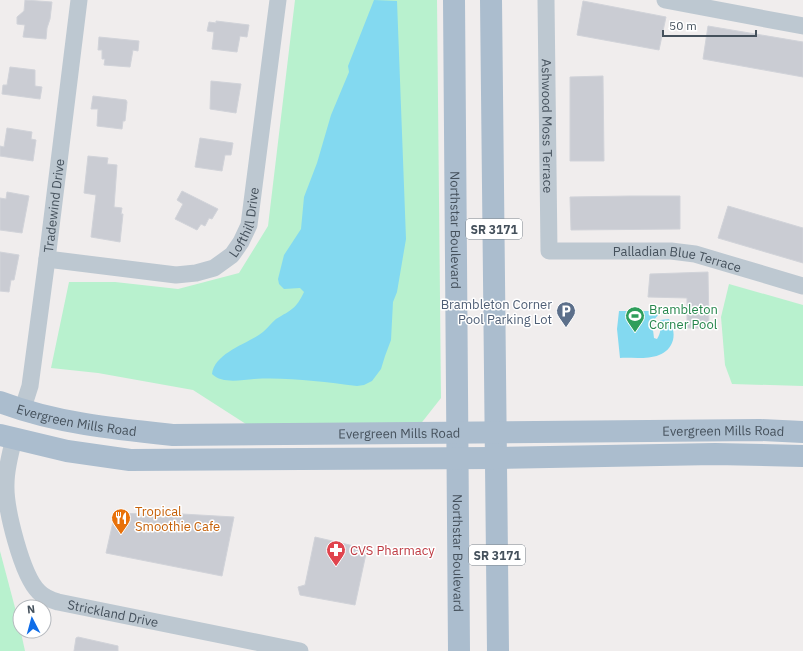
<svg xmlns="http://www.w3.org/2000/svg" width="803" height="651" viewBox="0 0 803 651" font-family="'IBM Plex Sans',sans-serif">
  <rect width="100%" height="100%" fill="#f0eded"/>
  <!-- green -->
  <g fill="#b8f1ce">
    <path d="M 295,0 L 437,0 L 441,398 L 419,426 L 249,426 L 193,390 L 98,373 L 51,368 L 69,282 L 115,282 L 178,289 L 239,273 L 268,226 Z"/>
    <path d="M 729,284 L 803,305 L 803,386 L 732,384 L 725,365 L 721,317 Z"/>
    <path d="M 0,551 L 18,619 L 25,651 L 0,651 Z"/>
  </g>
  <!-- water -->
  <g fill="#83d9f0">
    <path d="M 374,0 L 397,1 L 406,239 L 397,292 L 393,302 L 391,340 L 385,356 L 381,369 L 372,381 L 364,385 L 357,386 C 323,382 288,377 254,379 C 241,380 222,384 212,374 C 215,352 248,344 263,332 C 268,328 271,323 276,319 C 291,310 296,309 304,292 L 300,288 L 284,289 L 279,284 L 278,279 L 284,255 L 301,229 L 304,197 L 317,163 L 331,115 L 349,72 L 348,66 Z"/>
    <path d="M 657,308 L 660,313 L 652,322 L 654,338 L 657,339 C 661,333 661,327 660,320 L 669,319 C 672,325 675,333 673,340 C 666,363 638,357 620,358 L 617,329 L 619,311 L 652,311 Z"/>
  </g>
  <!-- building -->
  <g fill="#caccd3" stroke="#d1d3d9">
    <path d="M 25,0 L 52,2 L 50,19 L 47,28 L 46,39 L 23,37 L 25,25 L 17,24 L 17,17 L 24,11 Z"/>
    <path d="M 583,1 L 666,17 L 659,50 L 577,35 Z"/>
    <path d="M 216,21 L 249,25 L 247,37 L 240,36 L 237,52 L 212,49 L 214,32 L 207,31 L 209,22 L 216,23 Z"/>
    <path d="M 708,26 L 803,42 L 803,77 L 703,59 Z"/>
    <path d="M 99,37 L 139,41 L 138,51 L 133,50 L 130,67 L 104,65 L 105,59 L 102,59 L 102,50 L 98,50 Z"/>
    <path d="M 10,67 L 35,70 L 35,86 L 42,87 L 40,99 L 2,94 L 3,85 L 7,85 Z"/>
    <path d="M 603,76 L 604,161 L 570,161 L 570,77 Z"/>
    <path d="M 211,81 L 241,84 L 236,113 L 210,109 Z"/>
    <path d="M 93,96 L 126,100 L 127,102 L 125,121 L 123,121 L 122,129 L 97,126 L 98,109 L 91,109 Z"/>
    <path d="M 7,128 L 32,132 L 31,139 L 36,140 L 33,161 L 0,156 L 0,146 L 4,147 Z"/>
    <path d="M 200,138 L 233,143 L 231,155 L 225,155 L 222,171 L 195,167 Z"/>
    <path d="M 88,156 L 108,158 L 107,164 L 117,165 L 114,207 L 122,208 L 121,214 L 123,214 L 120,242 L 91,237 L 96,195 L 84,193 Z"/>
    <path d="M 182,191 L 218,209 L 212,219 L 209,218 L 205,226 L 201,224 L 197,230 L 175,219 L 183,204 L 177,200 Z"/>
    <path d="M 7,192 L 29,196 L 22,233 L 0,230 L 0,198 L 6,199 Z"/>
    <path d="M 630,196 L 680,196 L 680,229 L 571,230 L 570,197 Z"/>
    <path d="M 728,206 L 803,228 L 803,263 L 718,238 Z"/>
    <path d="M 0,252 L 19,255 L 14,280 L 11,280 L 9,292 L 0,291 Z"/>
    <path d="M 708,272 L 709,328 L 687,328 L 687,298 L 648,297 L 650,274 Z"/>
    <path d="M 115,513 L 146,514 L 146,516 L 182,516 L 182,514 L 234,517 L 222,576 L 106,553 Z"/>
    <path d="M 315,537 L 367,549 L 355,605 L 300,595 L 298,587 L 305,585 Z"/>
    <path d="M 78,637 L 118,646 L 118,651 L 74,651 L 76,638 Z"/>
  </g>
  <g fill="none" stroke-linecap="round" stroke-linejoin="round">
    <!-- minor -->
    <g stroke="#bdc8d1" stroke-width="17">
      <path id="s1" d="M 546,0 L 549,251 L 671,251 L 695,254 L 803,286"/>
      <path d="M 665,0 L 803,26"/>
      <path id="s2" d="M 47,259 L 176,275 L 196,273 L 214,268 L 232,255 L 241,242 L 249,225 L 278,0"/>
      <path id="s3" d="M 22,411 L 30,386 L 47,259 L 79,0"/>
      <path id="s4" d="M 14,439 C 10,454 6,469 6,484 C 5,508 22,576 39,592 C 44,597 51,600 58,602 L 300,651"/>
    </g>
    <!-- major -->
    <g stroke="#abbdce" stroke-width="22">
      <path id="s5" d="M 454,0 L 459,651"/>
      <path d="M 491,0 L 498,651"/>
      <path id="s6" d="M 0,402 C 55,423 115,429 173,435 L 760,430 L 803,432"/>
      <path d="M 0,435 L 67,451 L 130,460 L 496,458 L 715,454 L 803,456"/>
    </g>
  </g>
  <!-- icons -->
  <defs>
    <symbol id="parking-pin" viewBox="-11 -11 22 30"><path d="M0 17L-7.5 6A9.5 9.5 0 1 1 7.5 6Z" fill="#5c6f8a" stroke="#fff"/><path d="M-3.5-5.5H1a3.5 3.5 0 0 1 0 7H-1V5.5H-3.5ZM-1-3.4V-.6H.8a1.4 1.4 0 0 0 0-2.8Z" fill="#fff"/></symbol>
    <symbol id="stadium-pin" viewBox="-11 -11 22 30"><path d="M0 17L-7.5 6A9.5 9.5 0 1 1 7.5 6Z" fill="#2e9e5b" stroke="#fff"/><path d="M0-5a6.5 5 0 1 0 0 10a6.5 5 0 1 0 0-10ZM-3.5-1.8h7v3.6h-7Z" fill="#fff"/></symbol>
    <symbol id="restaurant-pin" viewBox="-11 -11 22 30"><path d="M0 17L-7.5 6A9.5 9.5 0 1 1 7.5 6Z" fill="#e8710a" stroke="#fff"/><path d="M-5-6h1v4h1v-4h1v4h1v-4h1v5L-1.5 .5V6h-2V.5L-5-1ZM5-6V6H3V1.5H1.5Q1.5-4 5-6Z" fill="#fff"/></symbol>
    <symbol id="pharmacy-pin" viewBox="-11 -11 22 30"><path d="M0 17L-7.5 6A9.5 9.5 0 1 1 7.5 6Z" fill="#e0444e" stroke="#fff"/><path d="M-2-6h4v4h4v4h-4v4h-4v-4h-4v-4h4Z" fill="#fff"/></symbol>
  </defs>
  <g fill-rule="evenodd">
    <use href="#parking-pin" x="555" y="300" width="22" height="30"/>
    <use href="#stadium-pin" x="624" y="305" width="22" height="30"/>
    <use href="#restaurant-pin" x="110" y="507" width="22" height="30"/>
    <use href="#pharmacy-pin" x="325" y="539" width="22" height="30"/>
  </g>
  <g text-anchor="middle" dominant-baseline="central" stroke-width="3" stroke-linejoin="round" paint-order="stroke">
    <!-- shield labels -->
    <g fill="#fff" stroke="#7d858d" stroke-width="1">
      <rect x="466" y="219" width="56" height="20" rx="3"/>
      <rect x="469" y="545" width="56" height="20" rx="3"/>
    </g>
    <g font-size="12" font-weight="bold" fill="#45515c">
      <text x="494" y="229">SR 3171</text>
      <text x="497" y="555">SR 3171</text>
    </g>
    <!-- street labels -->
    <g font-size="13" fill="#45515c" stroke="#fff">
      <text stroke="none"><textPath href="#s1" startOffset="126">Ashwood Moss Terrace</textPath></text>
      <text stroke="none"><textPath href="#s3" startOffset="208">Tradewind Drive</textPath></text>
      <text stroke="none"><textPath href="#s2" startOffset="227">Lofthill Drive</textPath></text>
      <text stroke="none"><textPath href="#s5" startOffset="230">Northstar Boulevard</textPath></text>
      <text stroke="none"><textPath href="#s1" startOffset="380">Palladian Blue Terrace</textPath></text>
      <text stroke="none"><textPath href="#s6" startOffset="79">Evergreen Mills Road</textPath></text>
      <text stroke="none"><textPath href="#s6" startOffset="727">Evergreen Mills Road</textPath></text>
      <text stroke="none"><textPath href="#s6" startOffset="403">Evergreen Mills Road</textPath></text>
      <text stroke="none"><textPath href="#s5" startOffset="553">Northstar Boulevard</textPath></text>
      <text stroke="none"><textPath href="#s4" startOffset="238">Strickland Drive</textPath></text>
    </g>
    <!-- service labels -->
    <g font-size="13" fill="#4e5e75" stroke="#fff" text-anchor="end">
      <text x="552" y="304">Brambleton Corner<tspan x="552" dy="15">Pool Parking Lot</tspan></text>
    </g>
    <!-- leisure labels -->
    <g font-size="13" fill="#27864d" stroke="#fff" text-anchor="start">
      <text x="649" y="309">Brambleton<tspan x="649" dy="15">Corner Pool</tspan></text>
    </g>
    <!-- food labels -->
    <g font-size="13" fill="#c56008" stroke="#fff" text-anchor="start">
      <text x="135" y="511">Tropical<tspan x="135" dy="15">Smoothie Cafe</tspan></text>
    </g>
    <!-- health labels -->
    <g font-size="13" fill="#be3a42" stroke="#fff" text-anchor="start">
      <text x="350" y="550">CVS Pharmacy</text>
    </g>
  </g>
  <!-- north arrow -->
  <g transform="translate(32 619) rotate(354)"><circle r="19" fill="#ffffff" stroke="#b5b9be"/>
  <path d="M0-3L7 15L0 10L-7 15Z" fill="#0f6de8"/>
  <text y="-6" font-size="11" font-weight="bold" text-anchor="middle" fill="#45515c">N</text>
  </g>
  <!-- scale -->
  <path d="M663 30v6h93v-6" fill="none" stroke="#45515c" stroke-width="2"/>
  <text x="669" y="30" font-size="12" fill="#45515c" stroke="#ffffff" stroke-width="3" paint-order="stroke">50 m</text>
</svg>
